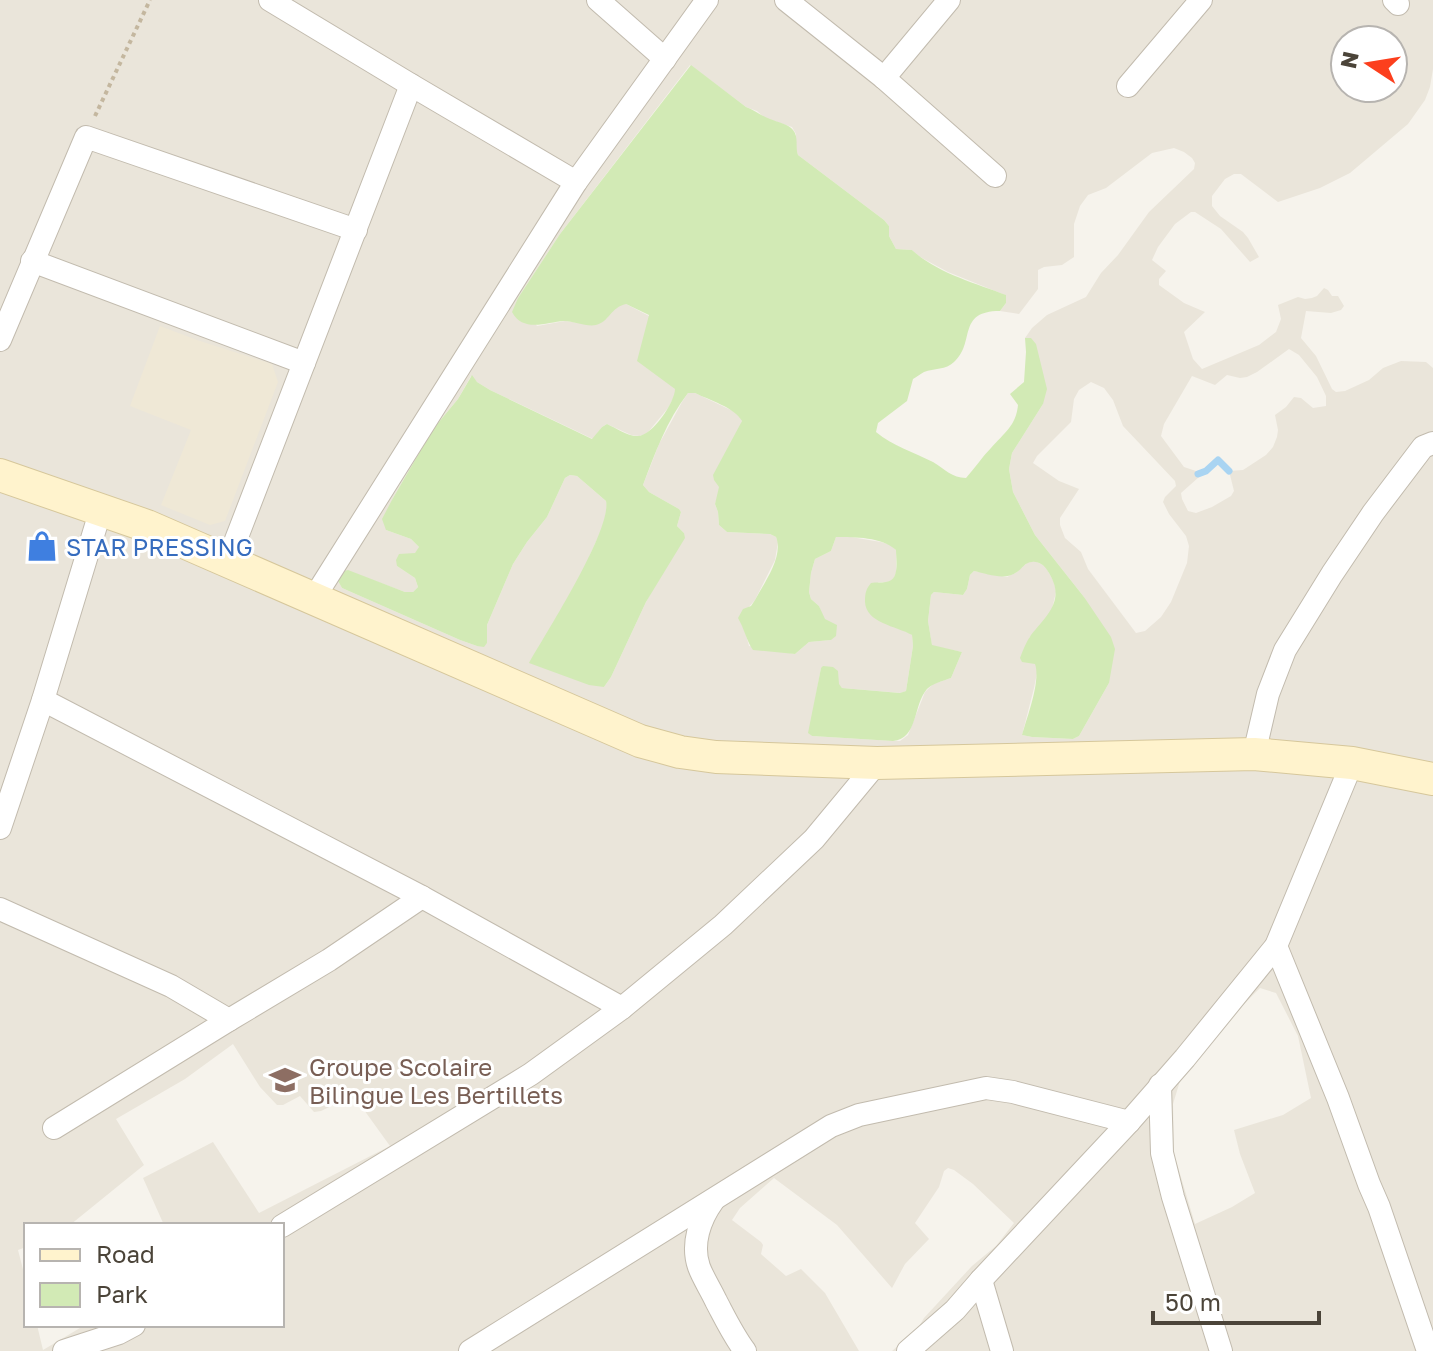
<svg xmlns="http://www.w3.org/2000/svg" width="1433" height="1351" viewBox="0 0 1433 1351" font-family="'Golos Text',sans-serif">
  <rect width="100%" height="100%" fill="#f6f3ec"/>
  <!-- residential -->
  <path fill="#eae5da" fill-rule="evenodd" d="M 0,0 L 1433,0 L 1433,69 L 1430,87 L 1425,100 L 1408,124 L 1350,173 L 1320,188 L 1278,202 L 1241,174 L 1234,174 L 1225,179 L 1212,196 L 1212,206 L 1220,216 L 1243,232 L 1248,238 L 1259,257 L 1250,262 L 1221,229 L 1195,212 L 1191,212 L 1175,224 L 1158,247 L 1152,260 L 1166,271 L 1159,279 L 1159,285 L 1184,303 L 1205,312 L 1184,332 L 1193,359 L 1202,369 L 1259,345 L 1276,332 L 1281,319 L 1278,305 L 1298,297 L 1305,299 L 1312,298 L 1317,296 L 1324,288 L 1328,290 L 1332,296 L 1338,296 L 1344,306 L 1341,310 L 1331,313 L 1306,311 L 1301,338 L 1316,356 L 1332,389 L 1336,392 L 1345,391 L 1369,380 L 1383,368 L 1401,361 L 1426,362 L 1433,368 L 1433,1351 L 892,1351 L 918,1328 L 924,1318 L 972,1266 L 996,1246 L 1014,1223 L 973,1184 L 954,1170 L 948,1168 L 944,1171 L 939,1187 L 915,1223 L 929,1239 L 905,1264 L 892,1288 L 837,1225 L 774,1178 L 740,1208 L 732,1220 L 761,1242 L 763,1245 L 761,1254 L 786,1276 L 801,1269 L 825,1293 L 859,1351 L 0,1351 ZM 1345,40 L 1393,40 L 1393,88 L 1345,88 ZM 690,65 L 746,107 L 757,111 L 765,118 L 792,127 L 796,134 L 796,149 L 798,155 L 884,220 L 889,226 L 889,236 L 896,249 L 912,250 L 920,257 L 948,272 L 1005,295 L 1006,303 L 1000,311 L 1019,314 L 1038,289 L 1038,270 L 1044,267 L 1062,265 L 1074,257 L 1074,224 L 1080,206 L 1088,195 L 1106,188 L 1152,153 L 1174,148 L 1184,152 L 1192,158 L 1195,163 L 1194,169 L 1149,212 L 1118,255 L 1101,273 L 1086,297 L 1047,315 L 1032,328 L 1025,338 L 1031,338 L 1043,404 L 1012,453 L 1009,469 L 1013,492 L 1035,535 L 1084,597 L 1109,683 L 1079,736 L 1073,739 L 1032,737 L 1022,735 L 1034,688 L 1038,668 L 1029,638 L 1047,619 L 1052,609 L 1056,592 L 1054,582 L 1045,566 L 1035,561 L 1028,562 L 1017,572 L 1007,577 L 974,571 L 970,575 L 967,589 L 963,595 L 934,592 L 931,595 L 928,621 L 932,646 L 962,652 L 951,678 L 933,684 L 925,692 L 908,735 L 900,741 L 893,741 L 812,736 L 809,733 L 821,668 L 842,688 L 901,693 L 906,691 L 913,646 L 912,635 L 901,629 L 878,582 L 889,583 L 893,580 L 896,573 L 896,550 L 891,545 L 881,542 L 851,537 L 836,537 L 831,551 L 815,559 L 811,573 L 809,592 L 811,599 L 819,606 L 831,640 L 809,642 L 795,654 L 749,646 L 745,631 L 739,618 L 755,600 L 775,560 L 778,542 L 776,537 L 770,534 L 727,532 L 719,525 L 718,512 L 715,504 L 742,421 L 739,415 L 733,411 L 695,393 L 688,393 L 682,402 L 659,444 L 643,485 L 649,492 L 679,509 L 681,512 L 677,526 L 684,533 L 646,602 L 611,677 L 604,687 L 589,557 L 604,524 L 607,506 L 606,501 L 577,476 L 570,475 L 565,478 L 547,517 L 527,542 L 513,564 L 487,625 L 487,643 L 477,646 L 460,640 L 342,588 L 338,581 L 348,571 L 405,592 L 413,592 L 418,587 L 415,578 L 397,566 L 418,551 L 419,547 L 411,539 L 386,530 L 393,498 L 433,429 L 458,399 L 471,376 L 477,382 L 490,390 L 593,439 L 602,427 L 607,424 L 631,435 L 639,436 L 644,435 L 649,431 L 668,408 L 675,395 L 675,389 L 649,316 L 626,304 L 622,304 L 616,307 L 604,320 L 595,325 L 565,321 L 537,326 L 518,298 L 560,234 ZM 1289,349 L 1299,355 L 1317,377 L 1326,396 L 1326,406 L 1313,408 L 1301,398 L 1294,397 L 1286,407 L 1275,415 L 1278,430 L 1277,437 L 1273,447 L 1266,455 L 1243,470 L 1229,471 L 1234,491 L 1231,496 L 1212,507 L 1196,513 L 1188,511 L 1182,499 L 1181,493 L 1199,477 L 1196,471 L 1184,467 L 1161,436 L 1164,424 L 1192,376 L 1215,385 L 1227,375 L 1240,378 L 1247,377 L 1257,372 ZM 1091,382 L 1104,388 L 1113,400 L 1123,426 L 1175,481 L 1176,486 L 1165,497 L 1163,502 L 1169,514 L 1186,536 L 1189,546 L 1187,563 L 1171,602 L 1161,617 L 1145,631 L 1136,633 L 1088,569 L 1081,552 L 1065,538 L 1060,525 L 1060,518 L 1079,489 L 1059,481 L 1033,463 L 1037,456 L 1071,422 L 1074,399 L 1079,390 ZM 1260,988 L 1276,993 L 1298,1036 L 1311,1098 L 1283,1115 L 1234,1130 L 1240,1154 L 1255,1193 L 1232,1207 L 1195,1224 L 1174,1154 L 1173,1104 L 1183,1071 L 1207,1041 ZM 233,1044 L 260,1087 L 277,1105 L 283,1105 L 300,1096 L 314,1112 L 321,1111 L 346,1099 L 353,1099 L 359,1103 L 390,1146 L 259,1213 L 213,1142 L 143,1178 L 164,1225 L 282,1225 L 282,1325 L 85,1325 L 43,1350 L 37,1325 L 26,1325 L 26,1281 L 18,1250 L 26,1247 L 26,1225 L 70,1225 L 144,1165 L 116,1119 L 185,1079 Z"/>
  <!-- education -->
  <path fill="#efe8d6" d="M 160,326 L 197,340 L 272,364 L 278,382 L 225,521 L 210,525 L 161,505 L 191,430 L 130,406 Z"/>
  <!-- green -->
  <path fill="#d2eab5" d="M 691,65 L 746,107 C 755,110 761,116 770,119 C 777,122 789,124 793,130 C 799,137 795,147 798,155 L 884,220 L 889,226 L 889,236 L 896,249 L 912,250 C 937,273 975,283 1006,295 L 1006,303 L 1000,311 C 956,311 976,343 954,362 C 946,370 934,368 924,372 C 920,374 917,377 913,379 L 907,401 L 878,423 L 876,432 C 893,446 913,452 933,462 C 945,469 952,478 966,478 C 975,468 982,457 991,448 C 1004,433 1016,426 1018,405 L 1010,394 L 1024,382 L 1026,352 L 1025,338 L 1031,338 L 1036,344 L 1047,389 L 1043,404 L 1012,453 L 1009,469 L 1013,492 L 1035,535 L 1084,597 L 1111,637 L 1115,649 L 1109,683 L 1079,736 L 1073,739 L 1032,737 L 1022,735 C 1027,717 1041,681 1035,664 L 1022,662 L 1020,658 C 1023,650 1026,642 1031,635 C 1048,614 1067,599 1047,570 C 1044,565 1038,561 1032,562 C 1025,562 1022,569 1017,572 C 1005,581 988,574 974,571 L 970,575 L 967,589 L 963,595 L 934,592 L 931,595 L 928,621 L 932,645 L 962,652 L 951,678 C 943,681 933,683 927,689 C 913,705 918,739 893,741 L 812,736 L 808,733 L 821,668 L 823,666 L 833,667 L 838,671 L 839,684 L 842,688 L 900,693 L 906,691 L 913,646 L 912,635 C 896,626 866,623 865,602 C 865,593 866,589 871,583 C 876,582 881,583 886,582 C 900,581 896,560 896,550 C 882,537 855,537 836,537 L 831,551 L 815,559 L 811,573 L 809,592 L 811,599 L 819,606 L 825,619 L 837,625 L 836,636 L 831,640 L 809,642 L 795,654 L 753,650 C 747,642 744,628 738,618 L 743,609 L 751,606 L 755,600 C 764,583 784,556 776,537 L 770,534 L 727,532 L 719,525 L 718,512 L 715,504 L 719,487 L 714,480 L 713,475 L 742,421 C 734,407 709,400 695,393 L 688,393 C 667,420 655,453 643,485 L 649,492 L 679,509 L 681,512 L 677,526 L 684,533 L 685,538 L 646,602 L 611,677 L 604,687 L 589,685 L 529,663 C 546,633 612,530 606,501 L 577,476 L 570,475 L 565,478 L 547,517 L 527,542 L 513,564 L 487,625 L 487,643 L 484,647 L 477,646 L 460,640 L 342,588 L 338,581 L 341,572 L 348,570 L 405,592 L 413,592 L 418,587 L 415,578 L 397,566 L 396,560 L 399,554 L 415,553 L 419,547 L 411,539 L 386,530 L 382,519 L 393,498 L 433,429 L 458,399 L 472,375 L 477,382 L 490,390 L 592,439 L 602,427 L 607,424 C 616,428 627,436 637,436 C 652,437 675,402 675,389 L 637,361 L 649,315 L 626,304 C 611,307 609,322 596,325 C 586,327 574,321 564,321 C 547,322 523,333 512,312 L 518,298 L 560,234 Z"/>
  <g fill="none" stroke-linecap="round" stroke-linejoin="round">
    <!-- stream -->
    <path stroke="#a9d4f2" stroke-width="7" d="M 1198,474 L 1206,471 L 1218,460 L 1229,471"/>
    <defs>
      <g id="street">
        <path d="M 270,0 L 411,85 L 576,182"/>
        <path d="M 598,0 L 665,59"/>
        <path d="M 786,0 L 884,78 L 995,176"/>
        <path d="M 1394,0 L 1398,4"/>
        <path d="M 884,78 L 949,0"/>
        <path d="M 1128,86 L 1201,0"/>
        <path d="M 32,261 L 304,363"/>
        <path d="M 0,340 L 86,137 L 356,230"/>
        <path d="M 227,563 L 411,85"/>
        <path d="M 314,598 L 576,182 L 707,0"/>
        <path d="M 43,700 L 422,897 L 622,1008"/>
        <path d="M 1254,754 L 1268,694 L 1285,650 L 1332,574 L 1373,513 L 1423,447 L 1433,443"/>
        <path d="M 0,828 L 43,700 L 101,509"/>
        <path d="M 0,909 L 171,986 L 229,1020"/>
        <path d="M 1276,946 L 1338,1098 L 1369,1184 L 1379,1207 L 1428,1351"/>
        <path d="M 1160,1085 L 1162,1153 L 1173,1197 L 1221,1351"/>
        <path d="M 54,1128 L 229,1020 L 329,960 L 422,897"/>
        <path d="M 713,1201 C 700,1219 691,1244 699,1267 C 703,1278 711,1290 716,1301 C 725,1318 733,1335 745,1351"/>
        <path d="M 282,1226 L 531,1074 L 622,1008 L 723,925 L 814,839 L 877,763"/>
        <path d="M 981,1280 L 1002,1351"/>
        <path d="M 64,1351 L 119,1333 L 134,1325"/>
        <path d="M 470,1351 L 831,1126 L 859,1115 L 986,1088 L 1013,1092 L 1129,1122"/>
        <path d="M 908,1351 L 955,1310 L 981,1280 L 1129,1122 L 1185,1058 L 1276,946 L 1352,763"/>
      </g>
      <path id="secondary" d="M 0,475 L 147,526 L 640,741 L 680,752 L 716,757 L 877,763 L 1254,754 L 1352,763 L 1433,779"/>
    </defs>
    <!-- street casing -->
    <use href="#street" stroke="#c2bbae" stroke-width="24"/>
    <!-- secondary casing -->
    <use href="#secondary" stroke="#d6c79b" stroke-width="34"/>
    <!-- path -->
    <path stroke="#c4b79f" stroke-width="4" stroke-dasharray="4 4" stroke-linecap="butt" d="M 95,116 L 150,0"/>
    <!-- street -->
    <use href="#street" stroke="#fff" stroke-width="22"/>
    <!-- secondary -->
    <use href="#secondary" stroke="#fff3cd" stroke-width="32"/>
  </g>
  <!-- icons -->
  <defs>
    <symbol id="shop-bare" viewBox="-9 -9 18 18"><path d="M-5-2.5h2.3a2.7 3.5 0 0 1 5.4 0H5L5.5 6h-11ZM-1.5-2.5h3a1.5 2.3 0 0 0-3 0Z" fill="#3f7fe0" stroke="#fff" stroke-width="2.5" paint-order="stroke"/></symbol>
    <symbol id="school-bare" viewBox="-9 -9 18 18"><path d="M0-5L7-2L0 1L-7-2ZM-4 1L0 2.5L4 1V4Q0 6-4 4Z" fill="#8d6e63" stroke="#fff" stroke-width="2.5" paint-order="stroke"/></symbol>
  </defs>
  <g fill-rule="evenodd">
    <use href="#shop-bare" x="20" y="524" width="44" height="44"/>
    <use href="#school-bare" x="263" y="1058" width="44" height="44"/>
  </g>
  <g text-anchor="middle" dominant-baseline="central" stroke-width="6" stroke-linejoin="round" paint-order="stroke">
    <!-- shop labels -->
    <g font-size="24" fill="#366cbe" stroke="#fff" text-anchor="start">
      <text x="66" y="546">STAR PRESSING</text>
    </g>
    <!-- education labels -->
    <g font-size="24" fill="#785e54" stroke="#fff" text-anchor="start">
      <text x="309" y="1066">Groupe Scolaire<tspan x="309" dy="28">Bilingue Les Bertillets</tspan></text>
    </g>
  </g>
  <!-- legend -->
  <rect x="24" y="1223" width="260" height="104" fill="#ffffff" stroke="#b7b4b0" stroke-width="2"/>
  <rect x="40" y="1249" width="40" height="12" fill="#fff3cd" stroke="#b7b4b0" stroke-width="2"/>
  <text x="96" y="1263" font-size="24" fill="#4b4439">Road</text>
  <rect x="40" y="1283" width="40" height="24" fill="#d2eab5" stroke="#b7b4b0" stroke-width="2"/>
  <text x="96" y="1303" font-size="24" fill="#4b4439">Park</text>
  <!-- north arrow -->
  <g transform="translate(1369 64) rotate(282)"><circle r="38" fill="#ffffff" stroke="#b7b4b0" stroke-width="2"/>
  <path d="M0-6L14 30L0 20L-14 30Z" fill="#fc3f1d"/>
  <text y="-12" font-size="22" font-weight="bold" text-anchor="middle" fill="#4b4439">N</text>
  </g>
  <!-- scale -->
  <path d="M1153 1311v12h166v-12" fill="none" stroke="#4b4439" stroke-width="4"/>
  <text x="1165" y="1311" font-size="24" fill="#4b4439" stroke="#ffffff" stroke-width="6" paint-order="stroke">50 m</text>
</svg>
